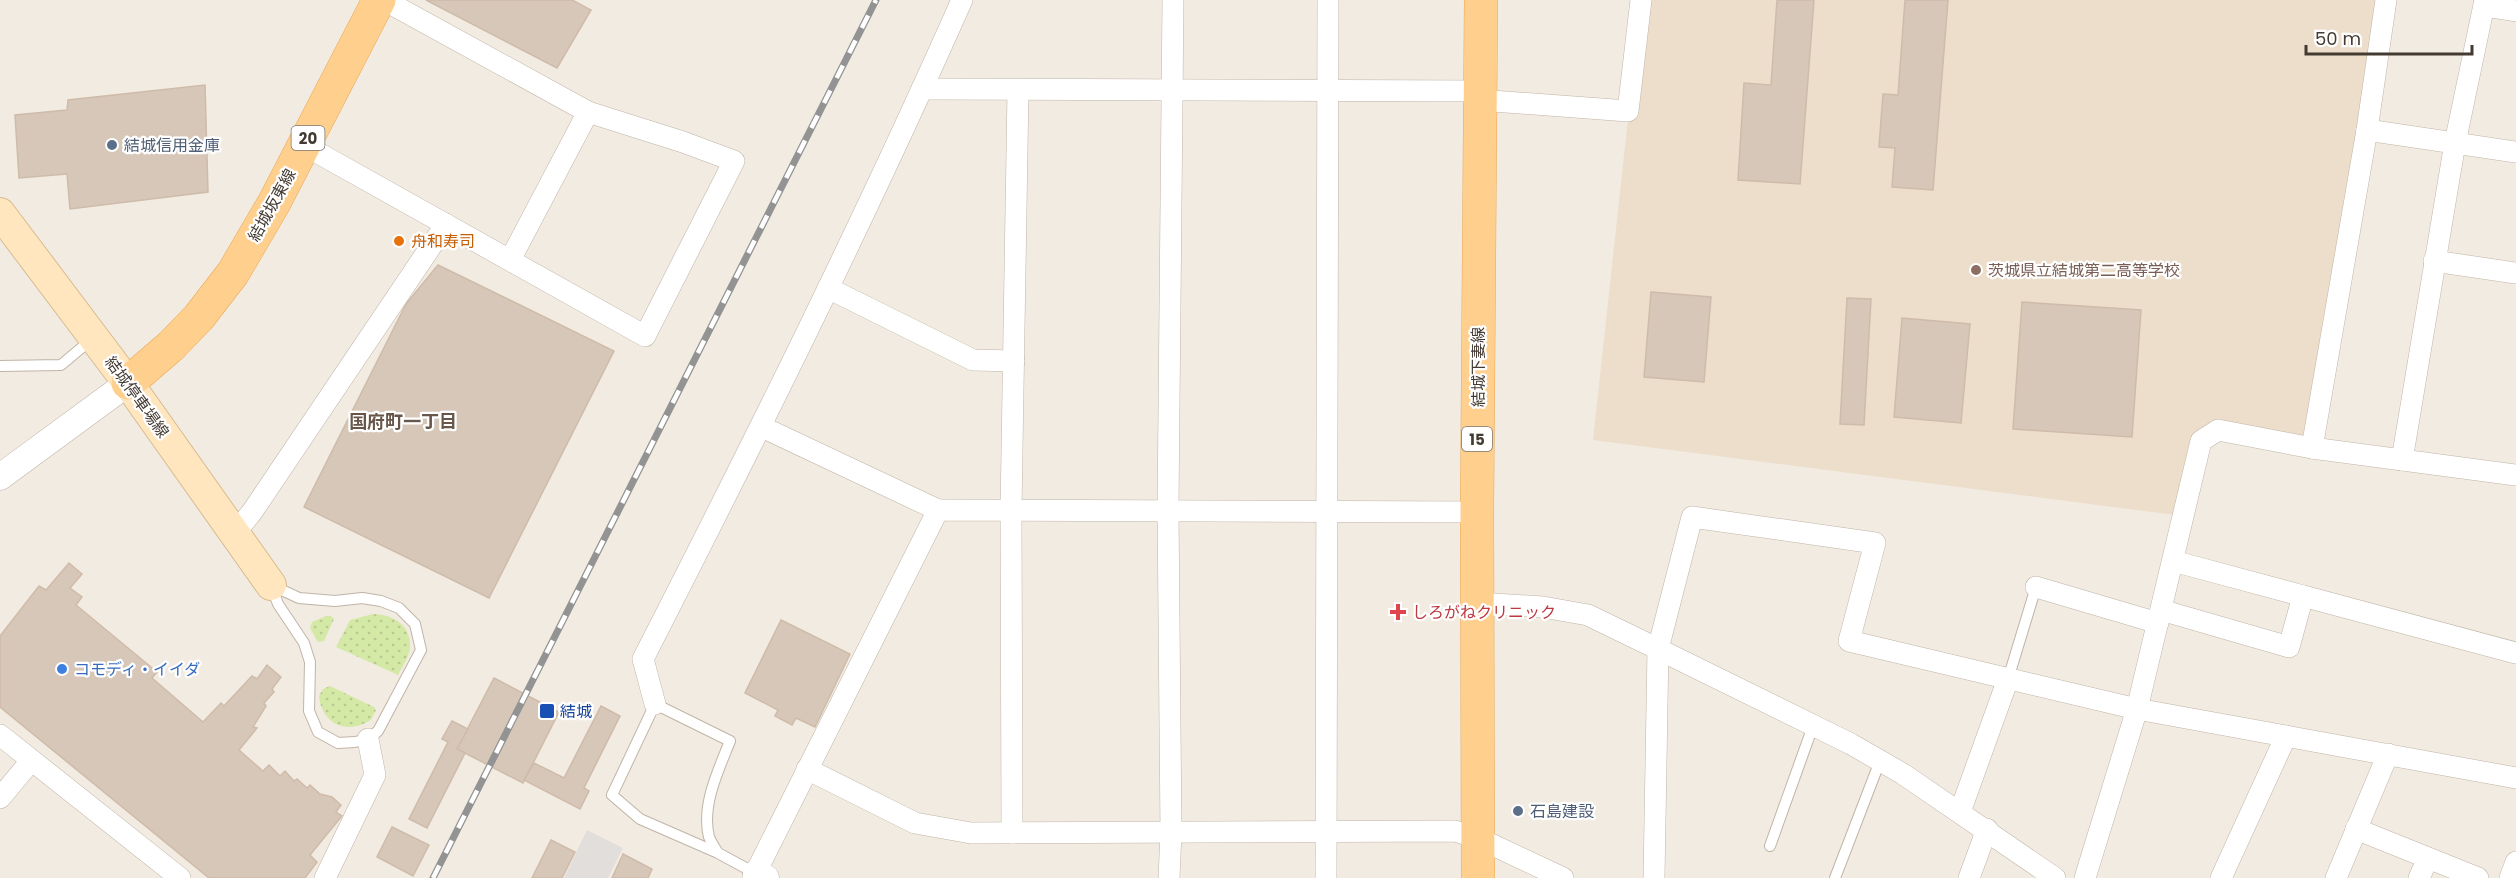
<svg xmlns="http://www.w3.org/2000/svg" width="2516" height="878" viewBox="0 0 2516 878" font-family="Poppins,'Noto Sans JP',sans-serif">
  <defs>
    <pattern id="grass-dots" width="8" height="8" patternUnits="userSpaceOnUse" patternTransform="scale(1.5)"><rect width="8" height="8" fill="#d5e9a7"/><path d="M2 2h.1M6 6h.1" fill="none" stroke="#b8c990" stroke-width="1.8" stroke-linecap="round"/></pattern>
  </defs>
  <rect width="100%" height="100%" fill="#f2ebe1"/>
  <!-- education -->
  <path fill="#ecdeca" d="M 1641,0 L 2385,0 L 2312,448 L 2218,430 L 2183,516 L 1593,440 Z"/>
  <!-- grass -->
  <g fill="url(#grass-dots)">
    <path d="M 373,614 C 393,614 412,626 410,648 C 409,657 402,667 398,675 L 336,647 L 350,620 Z"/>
    <path d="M 326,616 L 331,616 L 334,619 L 324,641 L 318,642 L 310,628 L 312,622 Z"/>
    <path d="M 330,686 L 374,707 L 376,710 L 371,720 C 347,735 322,725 319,696 L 323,689 Z"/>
  </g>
  <!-- parking -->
  <path fill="#e2dedb" d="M 587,830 L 623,848 L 608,878 L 564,878 Z"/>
  <!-- building -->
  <g fill="#d7c7b9" stroke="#cfbba9" stroke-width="1.5">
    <path d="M 426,0 L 572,0 L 591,10 L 557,68 Z"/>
    <path d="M 1777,0 L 1814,0 L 1800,184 L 1738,180 L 1744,83 L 1771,85 Z"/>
    <path d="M 1905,0 L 1948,0 L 1933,190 L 1892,187 L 1895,148 L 1879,147 L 1883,94 L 1898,95 Z"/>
    <path d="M 205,85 L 208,192 L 70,209 L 67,174 L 19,178 L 15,115 L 67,110 L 68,100 Z"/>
    <path d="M 438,265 L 614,351 L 489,598 L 304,507 L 406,304 Z"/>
    <path d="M 1651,292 L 1711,297 L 1704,382 L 1644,377 Z"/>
    <path d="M 1847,298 L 1871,299 L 1864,425 L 1840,424 Z"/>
    <path d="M 2022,302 L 2141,310 L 2132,437 L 2013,429 Z"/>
    <path d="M 1902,318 L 1970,324 L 1961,423 L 1894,417 Z"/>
    <path d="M 69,563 L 82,574 L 70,588 L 82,597 L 76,605 L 157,672 L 152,678 L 203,722 L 221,703 L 224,706 L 252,676 L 257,679 L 267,665 L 281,677 L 272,689 L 274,692 L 264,703 L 266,706 L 253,727 L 257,728 L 239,750 L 263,771 L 269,765 L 280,776 L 285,771 L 294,781 L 297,779 L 307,788 L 310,785 L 320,794 L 332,797 L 341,805 L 336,812 L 342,816 L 310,855 L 317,862 L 305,878 L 209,878 L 0,707 L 0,636 L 39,586 L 46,590 Z"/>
    <path d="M 781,620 L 850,654 L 815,727 L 796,718 L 792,725 L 775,716 L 778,710 L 745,693 Z"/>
    <path d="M 494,678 L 559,712 L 523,783 L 457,749 Z"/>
    <path d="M 601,706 L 620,716 L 584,788 L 589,791 L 580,809 L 524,780 L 534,763 L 564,778 Z"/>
    <path d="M 452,721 L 468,729 L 457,749 L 465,753 L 427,828 L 409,819 L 448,742 L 442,739 Z"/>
    <path d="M 392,827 L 429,845 L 413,876 L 377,857 Z"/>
    <path d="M 551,840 L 575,852 L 562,878 L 532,878 Z"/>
    <path d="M 623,854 L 652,869 L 648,878 L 612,878 Z"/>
  </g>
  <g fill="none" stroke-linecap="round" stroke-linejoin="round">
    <defs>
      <g id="service">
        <path d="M 0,366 L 61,365 L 92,339"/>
        <path d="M 271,585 L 299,598 L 335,601 L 362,598 L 381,601 L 399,608 L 415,624 L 421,650 L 378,731 L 368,739 L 355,742 L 338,743 L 318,732 L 309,711 L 310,662 L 304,643 L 278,604 Z"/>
        <path d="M 2008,679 L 2036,587"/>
        <path d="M 1770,846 L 1813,726"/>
        <path d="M 718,853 C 715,848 711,842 709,837 C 701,805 719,769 730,741 L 655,704 L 612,795 L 640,819 L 718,853 L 755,873"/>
        <path d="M 1835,878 L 1880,761"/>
      </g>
      <g id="minor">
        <path d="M 2484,6 L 2516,11"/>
        <path d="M 922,89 L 1479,91"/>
        <path d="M 1479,100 L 1628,111 L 1641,0"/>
        <path d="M 2367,130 L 2516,152"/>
        <path d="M 304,145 L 645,336 L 734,161 L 683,142 L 588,112 L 384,0"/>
        <path d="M 510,260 L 588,112"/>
        <path d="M 2434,261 L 2516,273"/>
        <path d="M 828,288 L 973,360 L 1014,361"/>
        <path d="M 762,427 L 938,510"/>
        <path d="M 2312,448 L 2367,130 L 2386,0"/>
        <path d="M 2402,460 L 2455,143 L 2485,0"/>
        <path d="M 2516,475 L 2312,448 L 2218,430 L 2201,441 L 2137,709 L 2516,778"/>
        <path d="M 235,533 L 252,512 L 446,224"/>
        <path d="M 2173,561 L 2303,596"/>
        <path d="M 2036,587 L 2158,623"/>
        <path d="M 1478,603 L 1543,607 L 1588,615 L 1658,649 L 1851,744 L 1903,774 L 2055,878"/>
        <path d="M 2161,610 L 2289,647 L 2303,596 L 2516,653"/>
        <path d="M 655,704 L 643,659 C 754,442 863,223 962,0"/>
        <path d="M 0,735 L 180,878"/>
        <path d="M 807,769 L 915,823 L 971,833 L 1455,831 L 1478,838 L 1563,878"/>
        <path d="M 0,798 L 31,761"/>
        <path d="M 1960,812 L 2008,679"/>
        <path d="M 2356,829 L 2478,878"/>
        <path d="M 1012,833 L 1011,510 L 1018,90"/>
        <path d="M 325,878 L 375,775 L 368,739"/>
        <path d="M 753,878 L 938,510 L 1477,512"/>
        <path d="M 1169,878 L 1171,833 L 1168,510 L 1173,0"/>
        <path d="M 1326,878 L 1328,0"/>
        <path d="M 1654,878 L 1658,649 L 1692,517 L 1875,543 L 1849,641 L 2137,709 L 2085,878"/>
        <path d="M 1969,878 L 1987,829"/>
        <path d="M 2221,878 L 2286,736"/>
        <path d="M 2336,878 L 2388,754"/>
        <path d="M 2419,878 L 2428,858"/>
        <path d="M 2510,878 L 2516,862"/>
      </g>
      <g id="tertiary">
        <path d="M 0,477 L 128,383"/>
        <path d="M 756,873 L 766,878"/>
      </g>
      <path id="secondary" d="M 0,213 L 128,383 L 271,585"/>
      <g id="primary">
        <path d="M 128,383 L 171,346 L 199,317 L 233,273 L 274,203 L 379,0"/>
        <path d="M 1478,878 L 1477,512 L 1481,0"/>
      </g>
    </defs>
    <!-- service casing -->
    <use href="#service" stroke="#c0b4a7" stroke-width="12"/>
    <!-- minor casing -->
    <use href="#minor" stroke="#c0b4a7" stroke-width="22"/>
    <!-- tertiary casing -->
    <use href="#tertiary" stroke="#c0b4a7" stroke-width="27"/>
    <!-- secondary casing -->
    <use href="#secondary" stroke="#d8bb90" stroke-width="32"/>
    <!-- primary casing -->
    <use href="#primary" stroke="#e9a958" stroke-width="34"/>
    <!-- service -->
    <use href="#service" stroke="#fff" stroke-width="10"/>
    <!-- minor -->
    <use href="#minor" stroke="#fff" stroke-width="21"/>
    <!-- tertiary -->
    <use href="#tertiary" stroke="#fff" stroke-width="26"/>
    <!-- secondary -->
    <use href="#secondary" stroke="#ffe6be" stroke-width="30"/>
    <!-- primary -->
    <use href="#primary" stroke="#ffcf8d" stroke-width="33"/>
    <defs>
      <path id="rail" d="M 433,878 L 876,0"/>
    </defs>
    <!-- rail casing -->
    <use href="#rail" stroke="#939393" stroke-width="7"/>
    <!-- rail -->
    <use href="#rail" stroke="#fff" stroke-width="4.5" stroke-dasharray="14" stroke-linecap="butt"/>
  </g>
  <!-- markers -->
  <g fill="#5c6f8a" stroke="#fff" stroke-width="2">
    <circle cx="112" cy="145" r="6"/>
    <circle cx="1518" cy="811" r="6"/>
  </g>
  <circle fill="#e8710a" stroke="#fff" stroke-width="2" cx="399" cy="241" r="6"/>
  <circle fill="#8d6e63" stroke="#fff" stroke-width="2" cx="1976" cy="270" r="6"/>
  <path fill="#e0444e" stroke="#fff" stroke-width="2" d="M1395 603h6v6h6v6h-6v6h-6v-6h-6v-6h6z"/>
  <circle fill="#3f7fe0" stroke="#fff" stroke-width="2" cx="62" cy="669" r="6"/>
  <rect fill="#1a4fb4" stroke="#fff" stroke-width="2" x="539" y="703" width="16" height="16" rx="3"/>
  <g text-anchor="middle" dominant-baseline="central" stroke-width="4.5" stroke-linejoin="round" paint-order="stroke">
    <!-- shield labels -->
    <g fill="#fff" stroke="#7b7570" stroke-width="1.5">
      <rect x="291.5" y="126" width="33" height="24" rx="4.5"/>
      <rect x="1462" y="427" width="30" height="24" rx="4.5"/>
    </g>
    <g font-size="15" font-weight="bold" fill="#433a32">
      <text x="308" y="138">20</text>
      <text x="1477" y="439">15</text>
    </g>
    <!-- service labels -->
    <g font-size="16" fill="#4e5e75" stroke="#fff" text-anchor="start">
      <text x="124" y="145">結城信用金庫</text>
      <text x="1530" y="811">石島建設</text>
    </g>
    <!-- street labels -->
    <g font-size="16" fill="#433a32" stroke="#fff">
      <text transform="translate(272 205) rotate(-61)">結城坂東線</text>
      <text transform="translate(1478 367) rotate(-90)">結城下妻線</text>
      <text transform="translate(137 397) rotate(54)">結城停車場線</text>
    </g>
    <!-- food labels -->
    <g font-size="16" fill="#c56008" stroke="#fff" text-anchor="start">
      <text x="411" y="241">舟和寿司</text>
    </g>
    <!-- education labels -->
    <g font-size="16" fill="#785e54" stroke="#fff" text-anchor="start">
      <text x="1988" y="270">茨城県立結城第二高等学校</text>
    </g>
    <!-- health labels -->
    <g font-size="16" fill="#be3a42" stroke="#fff" text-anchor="start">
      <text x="1412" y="612">しろがねクリニック</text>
    </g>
    <!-- shop labels -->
    <g font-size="16" fill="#366cbe" stroke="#fff" text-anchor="start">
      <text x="74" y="669">コモディ・イイダ</text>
    </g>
    <!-- transit labels -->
    <g font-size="16" fill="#164399" stroke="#fff" text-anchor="start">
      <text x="560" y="711">結城</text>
    </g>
    <!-- neighbourhood labels -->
    <g font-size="18" font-weight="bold" fill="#675649" stroke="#fff">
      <text x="403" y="421">国府町一丁目</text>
    </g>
  </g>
  <!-- scale -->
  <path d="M2306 45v9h166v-9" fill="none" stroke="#433a32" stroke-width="3"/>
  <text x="2315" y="45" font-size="18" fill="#433a32" stroke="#ffffff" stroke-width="4.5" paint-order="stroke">50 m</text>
</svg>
